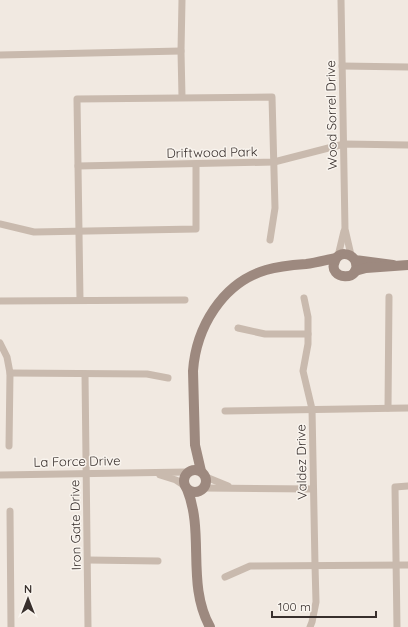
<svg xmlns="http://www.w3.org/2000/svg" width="408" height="627" viewBox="0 0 408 627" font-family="Quicksand,sans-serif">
  <rect width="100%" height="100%" fill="#f1e9e1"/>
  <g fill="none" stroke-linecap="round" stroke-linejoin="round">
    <!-- street -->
    <g stroke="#c9baae" stroke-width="7">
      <path d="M 182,0 L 181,51 L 182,97"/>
      <path d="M 341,0 L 345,229 L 351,255"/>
      <path d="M 0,55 L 181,51"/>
      <path d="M 342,66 L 408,67"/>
      <path d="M 78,166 L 274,162 L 344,144 L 408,145"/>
      <path d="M 0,224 L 34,232 L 196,229 L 196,164"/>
      <path d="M 338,256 L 344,231"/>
      <path d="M 304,298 L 308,317 L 308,344 L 303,371 L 312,409 L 315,565 L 316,602 L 312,622 L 310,627"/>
      <path d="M 80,300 L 77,99 L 272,97 L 275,208 L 270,240"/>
      <path d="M 0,301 L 185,300"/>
      <path d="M 238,328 L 265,334 L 308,334"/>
      <path d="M 0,343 L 7,357 L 10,373 L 9,446"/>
      <path d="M 10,373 L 147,374 L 168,378"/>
      <path d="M 85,374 L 88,627"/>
      <path d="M 388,408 L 389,297"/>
      <path d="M 225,411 L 408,408"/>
      <path d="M 0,475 L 187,472"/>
      <path d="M 160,475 L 176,480 L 185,486"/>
      <path d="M 206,477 L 228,486"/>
      <path d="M 203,488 L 313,489"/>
      <path d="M 10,511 L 11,627"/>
      <path d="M 88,560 L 158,561"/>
      <path d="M 225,577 L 250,566 L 408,565"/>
      <path d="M 397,627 L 395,487 L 408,486"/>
    </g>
    <!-- secondary -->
    <g stroke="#9d897f" stroke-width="10">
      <path d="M 355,260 C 364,283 326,280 335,261 C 339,251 350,253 355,260 L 393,265"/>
      <path d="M 355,271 L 366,268 L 408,265"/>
      <circle cx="195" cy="481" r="11"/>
      <path d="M 201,471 L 195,445 L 193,371 C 196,328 222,283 266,270 C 279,266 292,265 306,264 C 316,263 326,260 336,258"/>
      <path d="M 187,489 C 205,533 186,584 210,627"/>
    </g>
  </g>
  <g text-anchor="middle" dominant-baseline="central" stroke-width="3" stroke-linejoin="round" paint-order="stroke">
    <!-- street labels -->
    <g font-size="13" fill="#382f2c" stroke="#f9f4ee">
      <text transform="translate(331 115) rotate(-91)">Wood Sorrel Drive</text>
      <text transform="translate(212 152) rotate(-1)">Driftwood Park</text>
      <text transform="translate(77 461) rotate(-1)">La Force Drive</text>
      <text transform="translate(301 462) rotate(-91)">Valdez Drive</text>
      <text transform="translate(75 525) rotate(-91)">Iron Gate Drive</text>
    </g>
  </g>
  <!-- north arrow -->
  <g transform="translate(28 599)" stroke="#f9f4ee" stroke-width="3" paint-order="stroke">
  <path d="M0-3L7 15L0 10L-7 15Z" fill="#382f2c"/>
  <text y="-6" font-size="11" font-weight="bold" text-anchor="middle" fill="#382f2c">N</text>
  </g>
  <!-- scale -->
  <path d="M272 611v6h104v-6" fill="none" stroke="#382f2c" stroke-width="2"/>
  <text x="278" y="611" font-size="12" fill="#382f2c" stroke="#f9f4ee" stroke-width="3" paint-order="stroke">100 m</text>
</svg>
